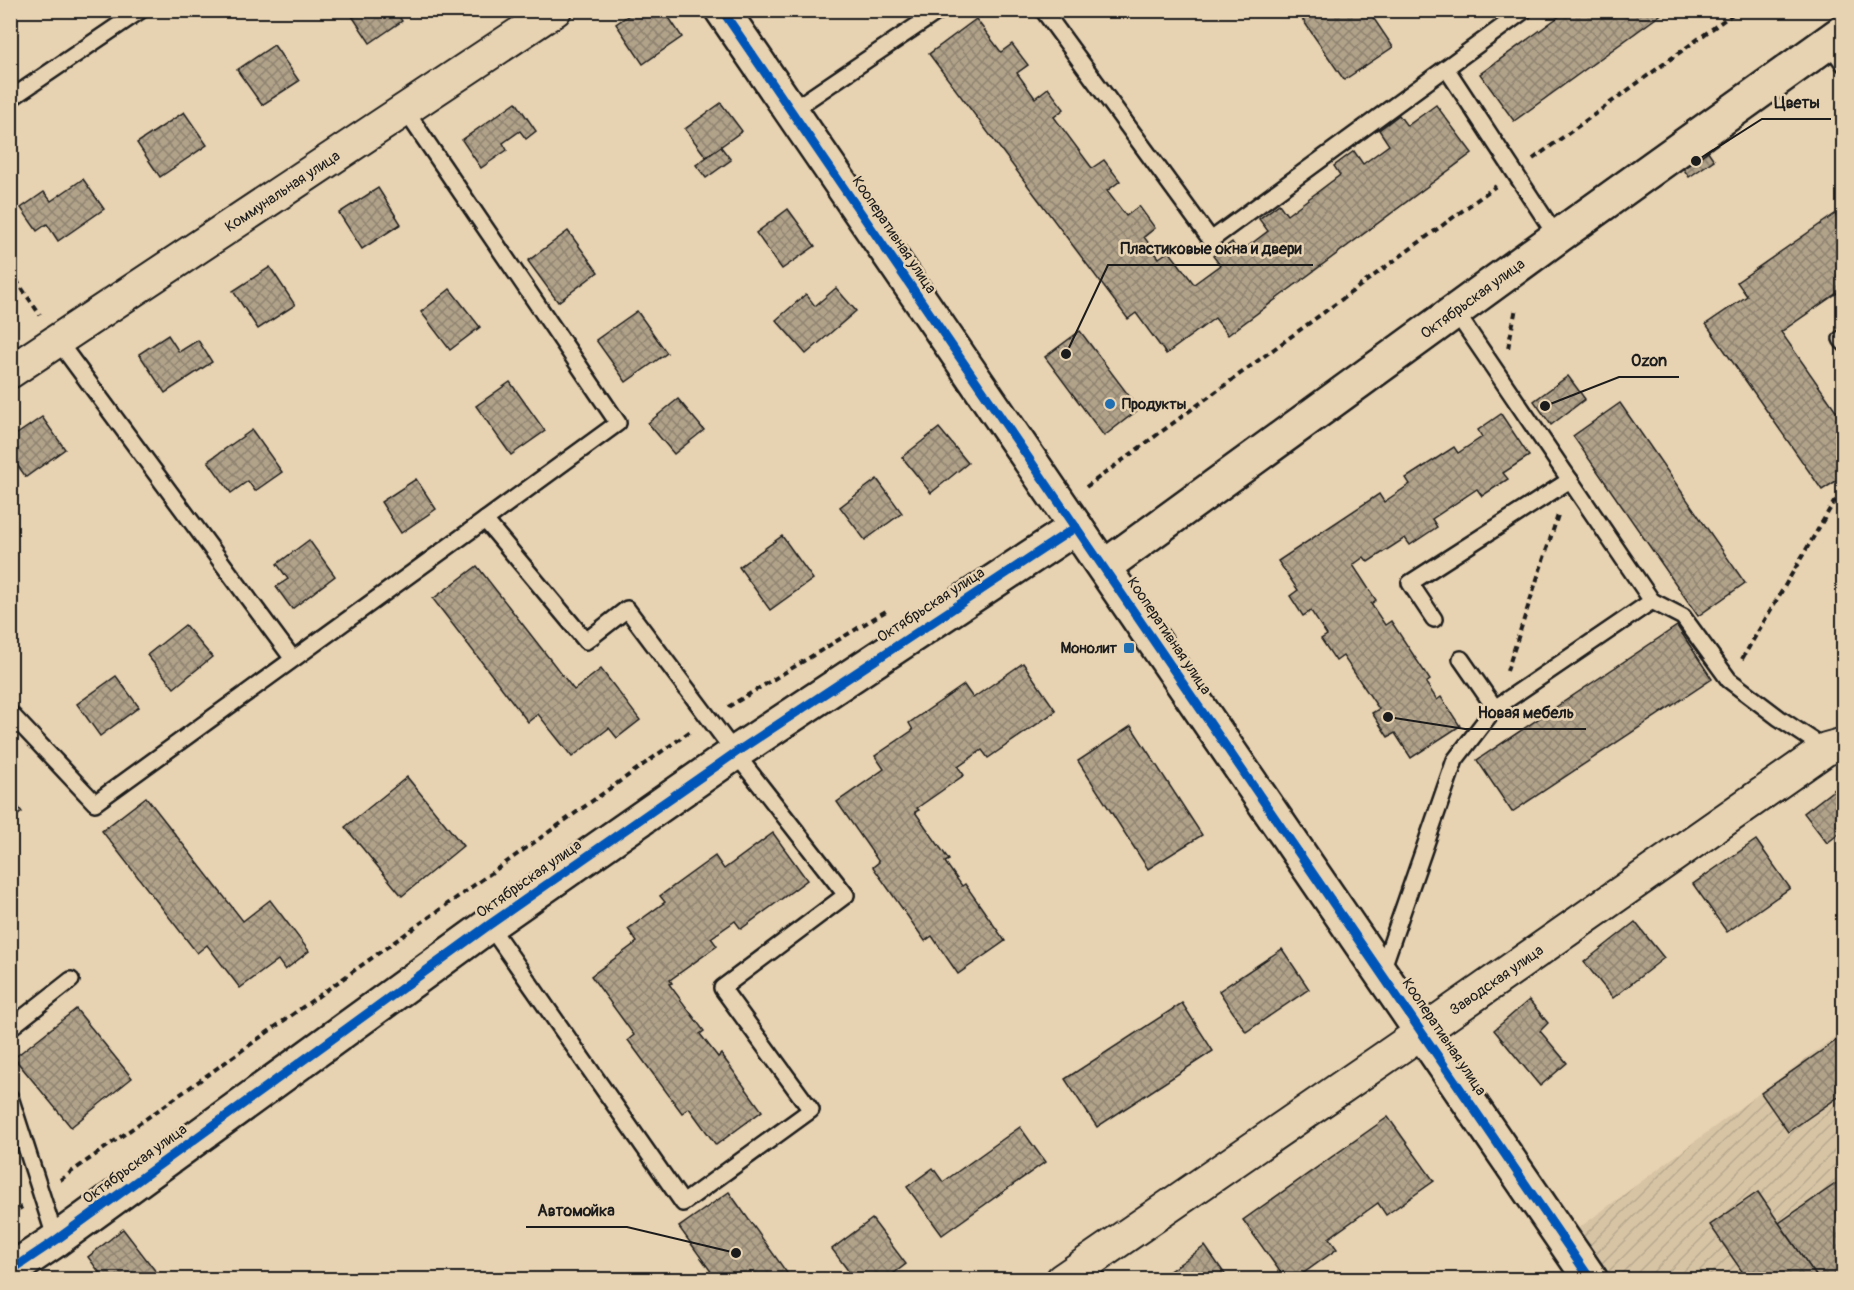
<svg xmlns="http://www.w3.org/2000/svg" width="1854" height="1290" viewBox="0 0 1854 1290" font-family="Pangolin,sans-serif">
  <defs>
    <pattern id="industrial-furrows" width="10" height="10" patternUnits="userSpaceOnUse" patternTransform="scale(1.5)"><rect width="10" height="10" fill="#d7c4a5"/><path d="M-1 1l2-2M0 10L10 0M9 11l2-2" fill="none" stroke="#b8a88d"/></pattern>
    <pattern id="building-cross-hatch" width="8" height="8" patternUnits="userSpaceOnUse" patternTransform="scale(1.5)"><rect width="8" height="8" fill="#b1a28a"/><path d="M0 0l8 8M0 8l8-8" fill="none" stroke="#8f8370"/></pattern>
  </defs>
  <rect width="100%" height="100%" fill="#e7d2b1"/>
  <filter id="ink" filterUnits="userSpaceOnUse"><feTurbulence type="fractalNoise" baseFrequency=".0167" numOctaves="2"/><feDisplacementMap in="SourceGraphic" scale="12" xChannelSelector="R" yChannelSelector="G"/><feConvolveMatrix kernelMatrix="1 2 1 2 8 2 1 2 1" color-interpolation-filters="sRGB"/></filter>
  <g filter="url(#ink)">
    <!-- industrial -->
    <path fill="url(#industrial-furrows)" d="M 1843,1031 L 1843,1279 L 1596,1279 L 1567,1237 Z"/>
    <!-- building -->
    <g fill="url(#building-cross-hatch)" stroke="#1c1c1c" stroke-width="1.5">
      <path d="M 348,10 L 395,10 L 402,21 L 370,43 Z"/>
      <path d="M 636,10 L 664,10 L 682,37 L 643,64 L 616,24 Z"/>
      <path d="M 1296,10 L 1368,10 L 1393,47 L 1344,80 Z"/>
      <path d="M 1568,10 L 1667,10 L 1514,121 L 1480,74 Z"/>
      <path d="M 976,19 L 1001,52 L 1012,44 L 1028,65 L 1017,73 L 1035,98 L 1048,88 L 1064,109 L 1054,117 L 1092,168 L 1104,160 L 1120,181 L 1107,191 L 1126,216 L 1139,206 L 1155,228 L 1144,237 L 1159,258 L 1169,251 L 1194,284 L 1220,265 L 1213,256 L 1232,242 L 1239,253 L 1268,231 L 1259,219 L 1279,204 L 1287,215 L 1340,175 L 1334,166 L 1354,151 L 1363,164 L 1389,145 L 1379,130 L 1399,115 L 1407,126 L 1436,105 L 1472,153 L 1228,335 L 1215,318 L 1166,354 L 1136,313 L 1128,319 L 929,54 Z"/>
      <path d="M 274,45 L 299,81 L 262,105 L 237,70 Z"/>
      <path d="M 516,102 L 536,131 L 526,139 L 520,131 L 503,143 L 507,150 L 481,168 L 462,140 Z"/>
      <path d="M 721,103 L 742,131 L 706,157 L 685,129 Z"/>
      <path d="M 184,112 L 207,145 L 160,177 L 137,143 Z"/>
      <path d="M 1703,144 L 1714,160 L 1689,177 L 1678,161 Z"/>
      <path d="M 721,147 L 731,160 L 706,178 L 696,165 Z"/>
      <path d="M 83,179 L 104,209 L 58,241 L 47,224 L 37,231 L 21,208 L 44,192 L 51,201 Z"/>
      <path d="M 378,188 L 401,224 L 362,249 L 339,213 Z"/>
      <path d="M 788,209 L 815,246 L 782,269 L 756,233 Z"/>
      <path d="M 1835,214 L 1844,226 L 1844,288 L 1781,332 L 1844,422 L 1844,476 L 1822,490 L 1706,324 L 1747,296 L 1737,282 Z"/>
      <path d="M 568,231 L 598,272 L 558,302 L 528,261 Z"/>
      <path d="M 270,267 L 295,305 L 258,329 L 233,291 Z"/>
      <path d="M 836,288 L 856,311 L 806,354 L 776,320 L 806,294 L 815,306 Z"/>
      <path d="M 450,289 L 480,327 L 450,350 L 421,312 Z"/>
      <path d="M 637,311 L 667,353 L 626,382 L 596,340 Z"/>
      <path d="M 1080,331 L 1139,409 L 1104,436 L 1045,357 Z"/>
      <path d="M 168,335 L 179,352 L 198,340 L 212,362 L 165,393 L 139,354 Z"/>
      <path d="M 1568,376 L 1585,399 L 1551,425 L 1534,401 Z"/>
      <path d="M 510,382 L 545,431 L 511,455 L 476,406 Z"/>
      <path d="M 678,399 L 704,430 L 674,454 L 648,423 Z"/>
      <path d="M 1620,403 L 1745,583 L 1698,616 L 1573,436 Z"/>
      <path d="M 1501,414 L 1529,456 L 1503,473 L 1508,479 L 1482,496 L 1477,489 L 1432,519 L 1437,527 L 1410,545 L 1405,538 L 1368,562 L 1364,557 L 1353,565 L 1376,600 L 1371,604 L 1385,625 L 1391,621 L 1430,680 L 1426,683 L 1437,700 L 1441,697 L 1460,726 L 1411,758 L 1395,733 L 1388,737 L 1372,713 L 1379,709 L 1343,656 L 1336,661 L 1321,639 L 1327,635 L 1311,611 L 1303,616 L 1290,596 L 1298,590 L 1278,561 L 1379,494 L 1384,502 L 1410,484 L 1406,478 L 1454,447 L 1458,453 L 1482,437 L 1478,430 Z"/>
      <path d="M 42,417 L 65,449 L 26,477 L 10,455 L 10,439 Z"/>
      <path d="M 939,428 L 968,463 L 931,493 L 902,457 Z"/>
      <path d="M 252,430 L 282,472 L 255,491 L 248,481 L 231,493 L 208,461 Z"/>
      <path d="M 416,479 L 436,509 L 401,533 L 381,502 Z"/>
      <path d="M 877,479 L 902,513 L 865,540 L 840,507 Z"/>
      <path d="M 782,536 L 813,579 L 770,610 L 739,567 Z"/>
      <path d="M 309,540 L 335,576 L 292,609 L 276,587 L 288,579 L 277,564 Z"/>
      <path d="M 477,566 L 574,690 L 601,669 L 640,720 L 617,738 L 609,728 L 572,757 L 538,714 L 528,722 L 433,599 Z"/>
      <path d="M 185,625 L 212,657 L 174,688 L 147,655 Z"/>
      <path d="M 1677,626 L 1712,679 L 1512,812 L 1477,760 Z"/>
      <path d="M 1023,663 L 1056,711 L 988,758 L 982,750 L 958,767 L 964,775 L 917,808 L 919,810 L 915,812 L 949,860 L 945,862 L 962,886 L 965,884 L 1005,941 L 958,974 L 932,936 L 925,941 L 873,867 L 879,862 L 837,802 L 884,769 L 875,756 L 913,730 L 909,723 L 964,685 L 973,698 Z"/>
      <path d="M 116,676 L 139,707 L 100,736 L 77,704 Z"/>
      <path d="M 1131,726 L 1202,835 L 1148,869 L 1078,761 Z"/>
      <path d="M 407,777 L 463,846 L 402,896 L 345,827 Z"/>
      <path d="M 1844,782 L 1844,830 L 1827,843 L 1804,813 Z"/>
      <path d="M 10,796 L 22,812 L 10,821 Z"/>
      <path d="M 146,797 L 243,921 L 270,900 L 309,951 L 285,970 L 278,960 L 240,988 L 207,945 L 197,953 L 102,831 Z"/>
      <path d="M 773,833 L 807,880 L 741,929 L 735,921 L 711,938 L 717,946 L 670,980 L 672,983 L 669,984 L 704,1031 L 700,1034 L 718,1057 L 721,1054 L 762,1111 L 716,1145 L 689,1108 L 682,1113 L 628,1040 L 634,1035 L 591,976 L 637,942 L 628,929 L 665,902 L 660,896 L 715,856 L 724,869 Z"/>
      <path d="M 1756,840 L 1790,888 L 1727,932 L 1693,884 Z"/>
      <path d="M 1635,922 L 1664,958 L 1613,998 L 1584,962 Z"/>
      <path d="M 1282,949 L 1309,989 L 1246,1032 L 1219,991 Z"/>
      <path d="M 1529,1000 L 1548,1023 L 1540,1031 L 1567,1063 L 1540,1086 L 1494,1030 Z"/>
      <path d="M 1182,1003 L 1213,1051 L 1097,1127 L 1065,1079 Z"/>
      <path d="M 76,1009 L 132,1078 L 71,1127 L 14,1058 Z"/>
      <path d="M 1837,1040 L 1844,1048 L 1844,1093 L 1788,1132 L 1761,1093 Z"/>
      <path d="M 1388,1117 L 1434,1181 L 1386,1215 L 1378,1203 L 1329,1238 L 1337,1249 L 1294,1280 L 1286,1280 L 1243,1220 Z"/>
      <path d="M 1020,1127 L 1045,1162 L 942,1235 L 907,1187 L 933,1168 L 943,1182 Z"/>
      <path d="M 1844,1178 L 1844,1280 L 1819,1280 L 1779,1223 Z"/>
      <path d="M 729,1192 L 792,1280 L 717,1280 L 679,1227 Z"/>
      <path d="M 1758,1192 L 1779,1223 L 1819,1280 L 1748,1280 L 1710,1225 Z"/>
      <path d="M 872,1219 L 906,1264 L 885,1280 L 855,1280 L 832,1249 Z"/>
      <path d="M 123,1229 L 157,1273 L 148,1280 L 105,1280 L 88,1257 Z"/>
      <path d="M 1205,1246 L 1229,1280 L 1157,1280 Z"/>
    </g>
    <g fill="none" stroke-linecap="round" stroke-linejoin="round">
      <defs>
        <g id="lane">
          <path d="M 1043,10 L 1211,240 L 1525,10"/>
          <path d="M 1828,42 L 1844,64"/>
          <path d="M 1446,68 L 1557,237"/>
          <path d="M 10,99 L 141,10"/>
          <path d="M 405,110 L 618,423 L 485,520"/>
          <path d="M 791,111 L 940,10"/>
          <path d="M 1455,311 L 1652,601 L 1495,708 L 1461,659"/>
          <path d="M 1844,337 L 1841,339 L 1844,343"/>
          <path d="M 58,341 L 293,659"/>
          <path d="M 1652,601 L 1683,617 L 1729,680 L 1779,718 L 1826,749"/>
          <path d="M 1434,619 L 1410,583 L 1570,480"/>
          <path d="M 10,713 L 95,803 L 485,520 L 586,641 L 627,609 L 735,753 L 846,895 L 722,988 L 811,1110 L 683,1203 L 489,925"/>
          <path d="M 1381,973 L 1455,760 L 1495,708"/>
          <path d="M 10,1028 L 71,980"/>
          <path d="M 10,1097 L 56,1240"/>
        </g>
        <g id="street">
          <path id="s1" d="M 10,372 L 555,10"/>
          <path id="s2" d="M 1062,1280 L 1422,1032 L 1826,749 L 1844,744"/>
        </g>
        <g id="secondary">
          <path d="M 722,10 L 1591,1280"/>
          <path id="s3" d="M 1104,567 L 1557,237 L 1844,31"/>
          <path d="M 10,1271 L 56,1240 L 489,925 L 735,753 L 1076,527"/>
        </g>
      </defs>
      <!-- lane casing -->
      <use href="#lane" stroke="#1c1c1c" stroke-width="20"/>
      <!-- street casing -->
      <use href="#street" stroke="#1c1c1c" stroke-width="36"/>
      <!-- secondary casing -->
      <use href="#secondary" stroke="#1c1c1c" stroke-width="38"/>
      <!-- path -->
      <g stroke="#1c1c1c" stroke-width="4" stroke-dasharray="6 4.5" stroke-linecap="butt">
        <path d="M 1533,159 L 1738,10"/>
        <path d="M 10,271 L 40,315"/>
        <path d="M 1508,348 L 1516,308"/>
        <path d="M 1086,487 L 1496,186"/>
        <path d="M 1742,659 L 1834,502 L 1844,494"/>
        <path d="M 1507,671 L 1558,515"/>
        <path d="M 728,707 L 886,611"/>
        <path d="M 60,1180 L 692,730"/>
        <path d="M 10,1215 L 22,1207"/>
      </g>
      <!-- lane -->
      <use href="#lane" stroke="#e7d2b1" stroke-width="15"/>
      <!-- street -->
      <use href="#street" stroke="#e7d2b1" stroke-width="32"/>
      <!-- secondary -->
      <use href="#secondary" stroke="#e7d2b1" stroke-width="33"/>
      <defs>
        <g id="cycleway">
          <path d="M 722,10 L 1591,1280"/>
          <path d="M 10,1271 L 56,1240 L 489,925 L 735,753 L 1076,527"/>
        </g>
      </defs>
      <!-- cycleway casing -->
      <use href="#cycleway" stroke="#e7d2b1" stroke-width="13"/>
      <!-- cycleway -->
      <use href="#cycleway" stroke="#0057b8" stroke-width="9"/>
    </g>
  </g>
  <!-- markers -->
  <g fill="#1f6fb2" stroke="#e7d2b1" stroke-width="2">
    <circle cx="1110" cy="404" r="6"/>
    <rect x="1123" y="642" width="12" height="12" rx="3"/>
  </g>
  <g text-anchor="middle" dominant-baseline="central" stroke-width="5" stroke-linejoin="round" paint-order="stroke">
    <!-- street labels -->
    <g font-size="15" fill="#1c1c1c" stroke="#e7d2b1">
      <text stroke="none"><textPath href="#s1" startOffset="327">Коммунальная улица</textPath></text>
      <text transform="translate(894 235) rotate(56)">Кооперативная улица</text>
      <text stroke="none"><textPath href="#s3" startOffset="456">Октябрьская улица</textPath></text>
      <text transform="translate(931 605) rotate(-33)">Октябрьская улица</text>
      <text transform="translate(1169 636) rotate(56)">Кооперативная улица</text>
      <text transform="translate(529 879) rotate(-35)">Октябрьская улица</text>
      <text stroke="none"><textPath href="#s2" startOffset="528">Заводская улица</textPath></text>
      <text transform="translate(1444 1037) rotate(56)">Кооперативная улица</text>
      <text transform="translate(135 1164) rotate(-36)">Октябрьская улица</text>
    </g>
    <!-- poi labels -->
    <g font-size="15" font-weight="bold" fill="#1c1c1c" stroke="#e7d2b1" text-anchor="start">
      <text x="1122" y="404">Продукты</text>
      <text x="1117" y="648" text-anchor="end">Монолит</text>
    </g>
  </g>
  <!-- callouts -->
  <path fill="none" stroke="#1c1c1c" stroke-width="2" d="M1696 161L1762 119H1831M1066 354L1108 265H1313M1545 406L1619 377H1679M1388 717L1465 729H1586M736 1253L627 1227H526"/>
  <g fill="#1c1c1c" stroke="#e7d2b1" stroke-width="2">
    <circle cx="1696" cy="161" r="6"/>
    <circle cx="1066" cy="354" r="6"/>
    <circle cx="1545" cy="406" r="6"/>
    <circle cx="1388" cy="717" r="6"/>
    <circle cx="736" cy="1253" r="6"/>
  </g>
  <g font-size="16" text-anchor="middle" font-weight="bold" fill="#1c1c1c" stroke="#e7d2b1" stroke-width="5" stroke-linejoin="round" paint-order="stroke">
    <text x="1797" y="108">Цветы</text>
    <text x="1211" y="254">Пластиковые окна и двери</text>
    <text x="1649" y="366">Ozon</text>
    <text x="1526" y="718">Новая мебель</text>
    <text x="576" y="1216">Автомойка</text>
  </g>
  <!-- margin -->
  <rect width="1854" height="1290" fill="none" stroke="#e7d2b1" stroke-width="36"/>
  <rect x="18" y="18" width="1818" height="1254" fill="none" stroke="#1c1c1c" stroke-width="2" filter="url(#ink)"/>
</svg>
